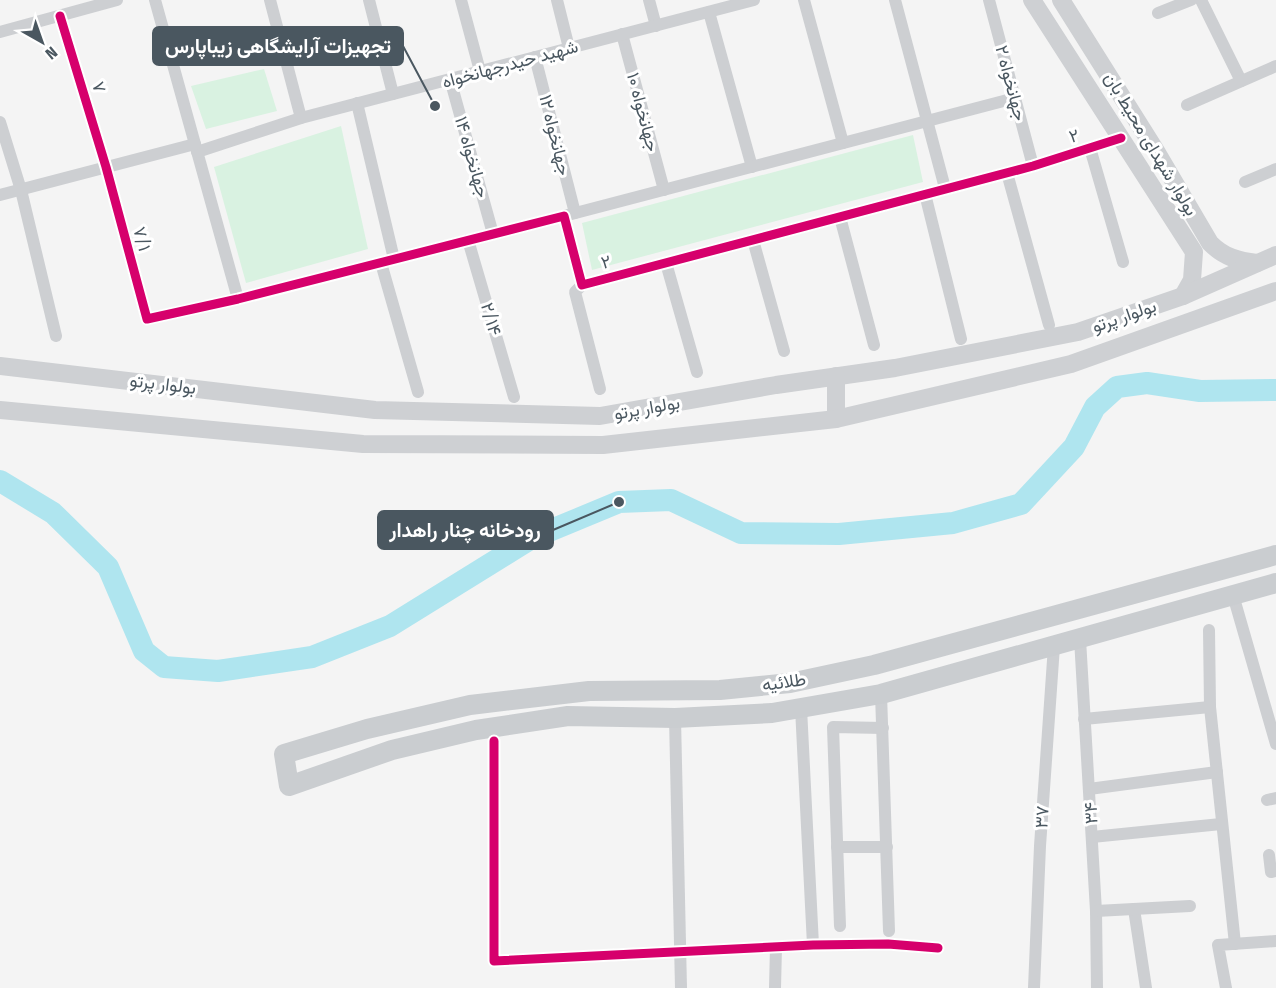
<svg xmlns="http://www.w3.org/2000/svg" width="1276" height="988" viewBox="0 0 1276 988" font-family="'Fira Sans Condensed',Vazirmatn,sans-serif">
  <rect width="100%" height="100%" fill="#f4f4f4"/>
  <!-- green -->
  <g fill="#d9f2e1">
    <path d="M 264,69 L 277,111 L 206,129 L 191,86 Z"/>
    <path d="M 341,126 L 368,249 L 246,283 L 214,167 Z"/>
    <path d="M 913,135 L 923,182 L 592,270 L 582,223 Z"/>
  </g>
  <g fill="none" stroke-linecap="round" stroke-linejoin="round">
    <!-- river -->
    <path stroke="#afe5ef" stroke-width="22" d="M 0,481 L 53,513 L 108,567 L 144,651 L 164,667 L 218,671 L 312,657 L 390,626 L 532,538 L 619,502 L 671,500 L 741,533 L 839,534 L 953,523 L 1021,504 L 1074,447 L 1095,407 L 1117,387 L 1147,383 L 1200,391 L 1276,390"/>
    <!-- street -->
    <g stroke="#cdcfd2" stroke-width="12">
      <path d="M 155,0 L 238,299"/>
      <path d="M 270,0 L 301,118"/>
      <path d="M 369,0 L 393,94"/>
      <path d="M 461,0 L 480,71"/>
      <path d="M 557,0 L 569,48"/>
      <path d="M 649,0 L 656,26"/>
      <path d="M 804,0 L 843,143"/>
      <path d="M 895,0 L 945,188"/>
      <path d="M 989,0 L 1033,166"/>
      <path d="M 1201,0 L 1241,81"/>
      <path d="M 709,12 L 752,167"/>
      <path d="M 1158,13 L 1191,0"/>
      <path d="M 60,16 L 106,167 L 147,319 L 238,299 L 564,216 L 582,285 L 1033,166 L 1121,138"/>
      <path d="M 0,32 L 117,0"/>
      <path d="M 622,34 L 664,190"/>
      <path d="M 535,57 L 575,213"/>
      <path d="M 450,79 L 493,234"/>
      <path d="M 357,103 L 394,259"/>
      <path d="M 1187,105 L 1276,66"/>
      <path d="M 0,122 L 21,190 L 56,336"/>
      <path d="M 1090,148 L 1123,262"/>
      <path d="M 197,152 L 301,118 L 754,0"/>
      <path d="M 1007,173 L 1049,325"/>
      <path d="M 1245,182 L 1276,169"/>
      <path d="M 925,194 L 961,339"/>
      <path d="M 0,195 L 195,144"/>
      <path d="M 564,216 L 1015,98"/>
      <path d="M 840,217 L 874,345"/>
      <path d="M 468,240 L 514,397"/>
      <path d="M 753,240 L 784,351"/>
      <path d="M 381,263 L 418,392"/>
      <path d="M 666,263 L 697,372"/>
      <path d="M 582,285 L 575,292 L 600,389"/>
      <path d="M 1233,595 L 1276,744"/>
      <path d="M 1209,630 L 1210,707 L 1235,944"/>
      <path d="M 1080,639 L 1096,911 L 1097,988"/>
      <path d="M 881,694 L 889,931"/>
      <path d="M 801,708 L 813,945"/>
      <path d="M 675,718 L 681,988"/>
      <path d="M 1084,719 L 1210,707"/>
      <path d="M 494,741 L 494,961 L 813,945 L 888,944 L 938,948"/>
      <path d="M 1089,789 L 1217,772"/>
      <path d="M 1267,800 L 1276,798"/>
      <path d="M 1092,837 L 1221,824"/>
      <path d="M 837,847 L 887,847"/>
      <path d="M 1269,855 L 1271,872 L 1276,871"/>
      <path d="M 1134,909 L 1146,988"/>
      <path d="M 1096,911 L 1190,906"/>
      <path d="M 840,926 L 833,727 L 883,728"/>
      <path d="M 775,988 L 776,947"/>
      <path d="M 1034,988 L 1040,846 L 1054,646"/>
      <path d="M 1226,988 L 1218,945 L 1276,941"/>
    </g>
    <!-- secondary -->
    <g stroke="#ced0d3" stroke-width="18">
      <path d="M 1032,0 L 1194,252 L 1192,280 L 1183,296"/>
      <path d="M 1061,0 L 1156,151 L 1210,243 C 1224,257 1238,261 1257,263"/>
      <path d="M 0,366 L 375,410 L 600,416 L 776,385 L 895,368 L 1078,332 L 1183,296 L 1276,255"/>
      <path d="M 836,376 L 836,419"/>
      <path d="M 0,410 L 363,444 L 603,445 L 836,419 L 1071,364 L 1276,291"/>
    </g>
    <!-- primary -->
    <path stroke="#cacdd0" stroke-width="20" d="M 1276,555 L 874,665 L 790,683 L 720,690 L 589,691 L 470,705 L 367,729 L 284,754 L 289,786 L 392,750 L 476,730 L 568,716 L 675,718 L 772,713 L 881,694 L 1276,583"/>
    <defs>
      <g id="cycleway">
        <path d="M 60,16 L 106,167 L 147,319 L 238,299 L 564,216 L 582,285 L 1033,166 L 1121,138"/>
        <path d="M 494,741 L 494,961 L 813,945 L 888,944 L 938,948"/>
      </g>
    </defs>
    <!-- cycleway casing -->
    <use href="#cycleway" stroke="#fff" stroke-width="13"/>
    <!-- cycleway -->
    <use href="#cycleway" stroke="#d6006c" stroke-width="9"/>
  </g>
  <g text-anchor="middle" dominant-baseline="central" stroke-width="6" stroke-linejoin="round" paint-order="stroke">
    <!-- street labels -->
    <g font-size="18" fill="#4a5760" stroke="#fff">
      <text transform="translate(510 64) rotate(-15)">شهید حیدرجهانخواه</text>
      <text transform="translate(1011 83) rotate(75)">جهانخواه ۲</text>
      <text transform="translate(99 87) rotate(73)">۷</text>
      <text transform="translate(643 112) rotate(75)">جهانخواه ۱۰</text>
      <text transform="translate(555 135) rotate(76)">جهانخواه ۱۲</text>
      <text transform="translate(1074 136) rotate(-17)">۲</text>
      <text transform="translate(1151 144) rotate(59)">بولوار شهدای محیط بان</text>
      <text transform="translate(472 157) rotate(74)">جهانخواه ۱۴</text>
      <text transform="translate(142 239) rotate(75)">۷/۱</text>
      <text transform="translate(606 262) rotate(-15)">۲</text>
      <text transform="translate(1124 316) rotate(-19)">بولوار پرتو</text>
      <text transform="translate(491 319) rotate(74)">۲/۱۴</text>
      <text transform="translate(163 384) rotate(7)">بولوار پرتو</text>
      <text transform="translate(647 408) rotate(-10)">بولوار پرتو</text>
      <text transform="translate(784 682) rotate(-8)">طلائیه</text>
      <text transform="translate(1091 813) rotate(-93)">۳۴</text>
      <text transform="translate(1042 817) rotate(-86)">۳۷</text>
    </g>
  </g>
  <!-- callouts -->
  <path fill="none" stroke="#4a5760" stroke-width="2" d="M435 106L403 46M619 502L553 530"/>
  <g fill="#4a5760" stroke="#fff" stroke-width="2">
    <circle cx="435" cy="106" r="6"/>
    <circle cx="619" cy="502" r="6"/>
  </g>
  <g fill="#4a5760" stroke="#4a5760" stroke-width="2">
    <rect x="153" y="27" width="250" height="38" rx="6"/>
    <rect x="378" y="511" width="175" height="38" rx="6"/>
  </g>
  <g font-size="20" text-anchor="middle" font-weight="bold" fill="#fff">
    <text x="278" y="53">تجهیزات آرایشگاهی زیباپارس</text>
    <text x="465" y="537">رودخانه چنار راهدار</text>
  </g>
  <!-- north arrow -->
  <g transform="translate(42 42) rotate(140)" stroke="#ffffff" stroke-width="4.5" paint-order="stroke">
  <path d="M0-4.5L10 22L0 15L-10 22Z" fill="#4a5760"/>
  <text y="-9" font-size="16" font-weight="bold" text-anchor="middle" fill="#4a5760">N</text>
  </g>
</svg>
